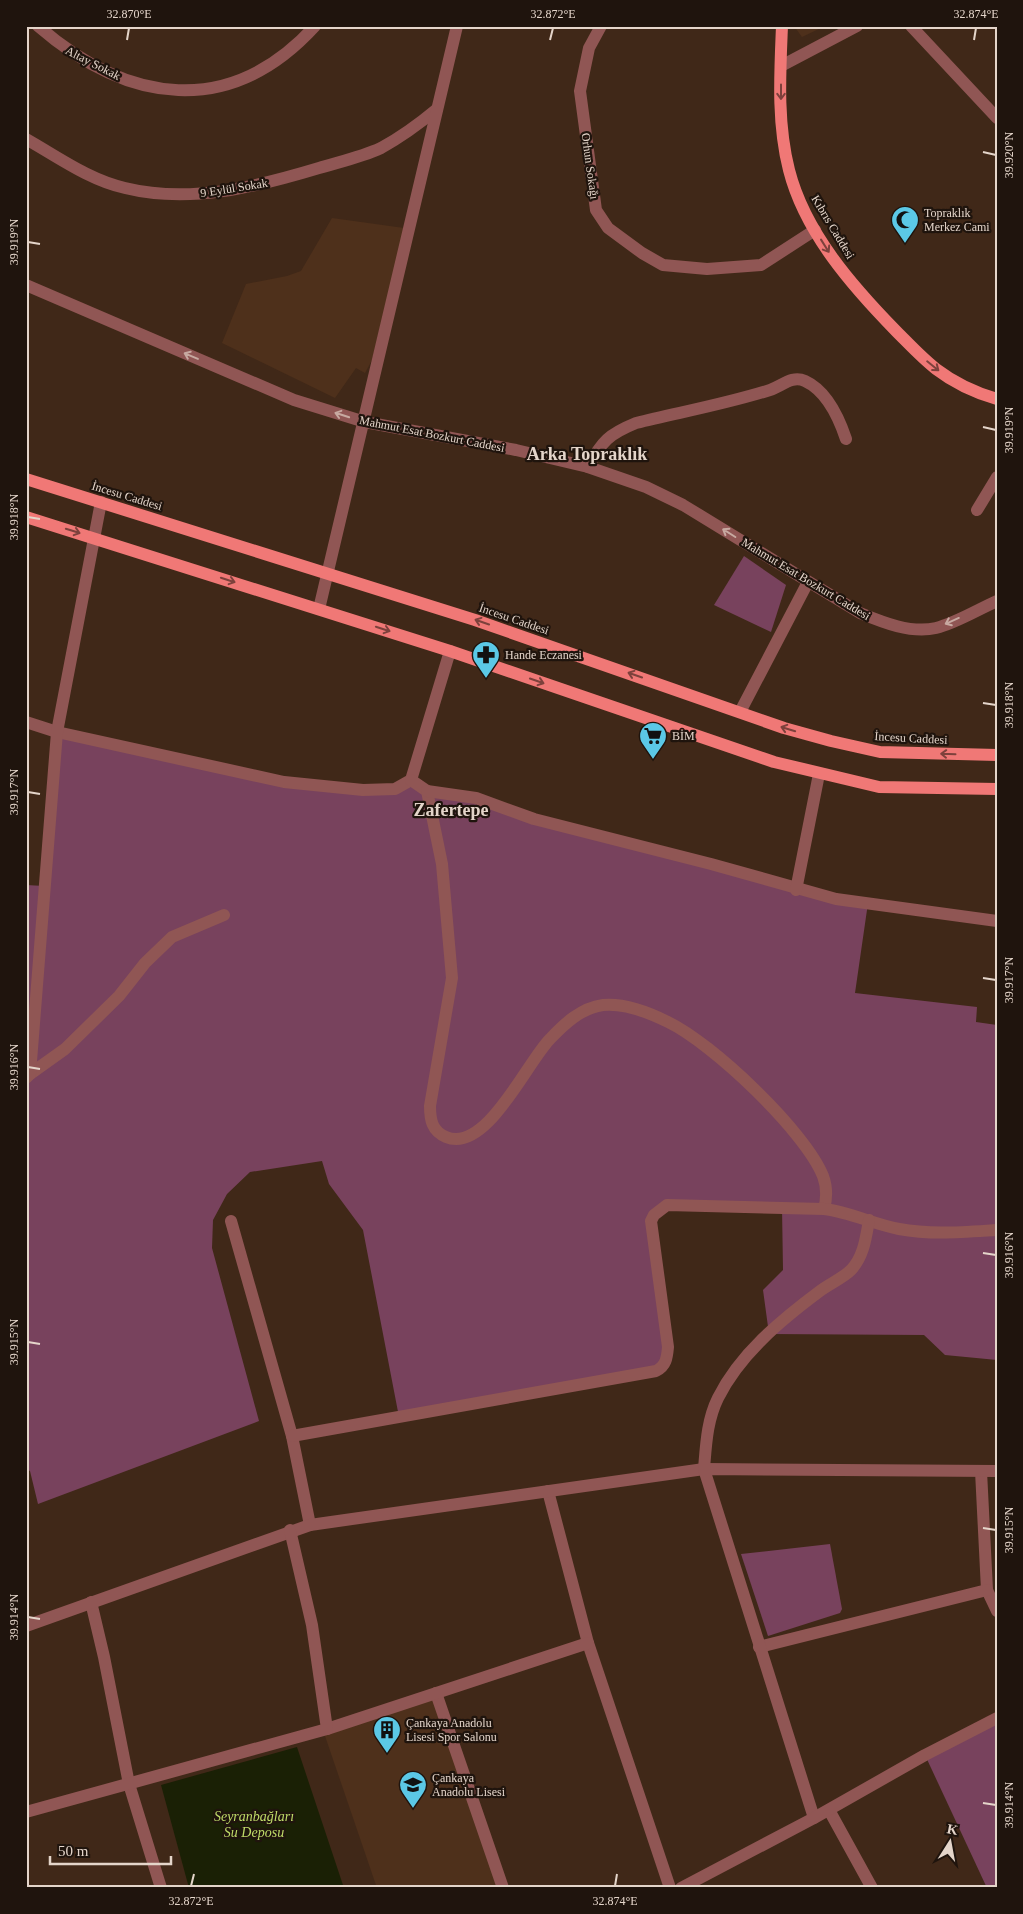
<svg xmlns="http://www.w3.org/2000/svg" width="1023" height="1914" viewBox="0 0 1023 1914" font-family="'Times New Roman',serif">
  <rect width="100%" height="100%" fill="#402818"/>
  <!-- built -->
  <g fill="#4e301b">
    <path d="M 794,26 L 825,26 L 802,37 Z"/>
    <path d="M 332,218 L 404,228 L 372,360 L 365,373 L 356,368 L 335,398 L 222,343 L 246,284 L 287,276 L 301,271 Z"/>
    <path d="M 436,1693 L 503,1888 L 377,1888 L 323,1730 Z"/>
  </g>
  <!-- green -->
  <g fill="#78425d">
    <path d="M 744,556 L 786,585 L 771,632 L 714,605 Z"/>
    <path d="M 57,732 L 284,782 L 363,790 L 411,780 L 427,791 L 868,903 L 855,993 L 977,1007 L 976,1022 L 997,1025 L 997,1360 L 945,1355 L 924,1335 L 769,1334 L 763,1290 L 783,1270 L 782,1208 L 668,1205 L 654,1215 L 668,1347 L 662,1367 L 399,1417 L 363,1230 L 329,1184 L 322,1161 L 250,1172 L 227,1194 L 213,1220 L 212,1248 L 259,1421 L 38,1504 L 30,1471 L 26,1469 L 26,885 L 44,886 Z"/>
    <path d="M 830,1544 L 842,1609 L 840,1613 L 768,1636 L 741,1554 Z"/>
    <path d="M 997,1718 L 997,1888 L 987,1888 L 925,1755 Z"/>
  </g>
  <!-- water -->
  <path fill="#1a2005" d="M 297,1747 L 344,1888 L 189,1888 L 161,1785 Z"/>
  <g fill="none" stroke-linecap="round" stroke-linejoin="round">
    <!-- minor -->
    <g stroke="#905654" stroke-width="12">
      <path d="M 38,26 C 128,104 230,119 315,26"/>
      <path d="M 601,26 L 589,48 L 580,91 L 596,210 L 608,228 L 642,253 L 663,265 L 707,269 L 761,265 L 815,230"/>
      <path d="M 911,26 L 997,118"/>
      <path d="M 781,66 L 857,26"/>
      <path d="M 26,139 C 58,157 89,180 125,188 C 190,204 256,187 319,168 C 339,162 362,157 381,148 C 401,137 419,124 437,109"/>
      <path d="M 26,285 L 294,400 L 365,422 L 516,450 L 588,467 L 646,487 L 683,505 L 860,613 C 882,622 911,634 936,628 C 956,623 977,610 997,601"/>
      <path d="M 588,467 C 602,441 609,434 636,423 C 681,412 726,404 770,390 C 782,386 792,375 805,381 C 827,391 839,418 846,439"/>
      <path d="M 977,510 L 997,477"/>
      <path d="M 319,609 L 457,26"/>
      <path d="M 740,712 L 808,582"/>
      <path d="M 26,722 L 57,732 L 284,782 L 363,790 L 395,789 L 411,780 L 450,651"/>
      <path d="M 411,780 L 427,791 L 442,864 L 452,978 L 430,1106 C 430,1120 432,1131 446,1137 C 486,1154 527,1062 550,1039 C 564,1024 581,1008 603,1005 C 624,1003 650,1013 668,1022 C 712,1043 805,1131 823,1176 C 827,1187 827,1198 824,1209"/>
      <path d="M 427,791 L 476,798 L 534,819 L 711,864 L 836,899 L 997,921"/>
      <path d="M 796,890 L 819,774"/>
      <path d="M 30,1074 L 65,1049 L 119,996 L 145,963 L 172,937 L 224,915"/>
      <path d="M 26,1078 L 30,1074 L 57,732 L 101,502"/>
      <path d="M 231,1221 L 292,1436 L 310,1525"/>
      <path d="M 292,1436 L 656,1371 C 666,1366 667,1358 668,1347 L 651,1221 L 654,1215 L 667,1205 L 824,1209 C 850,1212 873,1224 899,1229 C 931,1235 964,1232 997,1230"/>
      <path d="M 981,1471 L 987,1590 L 997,1611"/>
      <path d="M 548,1491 L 588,1643 L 670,1888"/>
      <path d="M 91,1602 L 104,1657 L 129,1784 L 161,1888"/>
      <path d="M 26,1626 L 310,1525 L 704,1469 L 997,1471"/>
      <path d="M 759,1647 L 987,1590"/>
      <path d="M 436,1693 L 503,1888"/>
      <path d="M 327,1729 L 588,1643"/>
      <path d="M 829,1810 L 872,1888"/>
      <path d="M 26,1812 L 327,1729 L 312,1625 L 290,1530"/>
      <path d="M 814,1818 L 704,1469 C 706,1445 707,1420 718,1398 C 740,1354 781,1320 820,1291 C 829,1284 843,1278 851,1270 C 864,1256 866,1237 869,1220"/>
      <path d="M 681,1888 L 814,1818 L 925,1755 L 997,1718"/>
    </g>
    <!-- major -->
    <g stroke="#f07876" stroke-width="12">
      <path d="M 782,26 C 780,74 777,123 789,170 C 805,233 853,287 897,332 C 910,345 922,358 936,369 C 953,382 976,393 997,399"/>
      <path d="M 26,479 L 475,620 L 784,728 L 831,741 L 880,752 L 997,755"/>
      <path d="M 26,517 L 450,651 L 774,762 L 879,787 L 997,789"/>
    </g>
  </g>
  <!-- one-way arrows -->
  <defs><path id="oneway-shaft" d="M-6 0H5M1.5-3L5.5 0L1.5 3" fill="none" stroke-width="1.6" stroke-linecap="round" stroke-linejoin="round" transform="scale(1.25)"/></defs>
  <g stroke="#7d413c">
    <use href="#oneway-shaft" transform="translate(781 92) rotate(90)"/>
    <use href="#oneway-shaft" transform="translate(825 246) rotate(58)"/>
    <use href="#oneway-shaft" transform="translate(933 366) rotate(39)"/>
    <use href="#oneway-shaft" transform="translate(73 531) rotate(17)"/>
    <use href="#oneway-shaft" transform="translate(228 580) rotate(18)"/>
    <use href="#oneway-shaft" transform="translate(482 622) rotate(-161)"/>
    <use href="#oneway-shaft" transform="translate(383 629) rotate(18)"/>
    <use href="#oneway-shaft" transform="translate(635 675) rotate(-161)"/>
    <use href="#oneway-shaft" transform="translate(537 681) rotate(19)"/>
    <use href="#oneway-shaft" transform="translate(788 729) rotate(-163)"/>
    <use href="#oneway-shaft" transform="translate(948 754) rotate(-178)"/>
  </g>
  <g stroke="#c7a9a1">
    <use href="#oneway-shaft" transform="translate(191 356) rotate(-157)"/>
    <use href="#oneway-shaft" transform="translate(342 415) rotate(-162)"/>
    <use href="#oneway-shaft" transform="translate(729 533) rotate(-148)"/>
    <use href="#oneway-shaft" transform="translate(952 621) rotate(156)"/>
  </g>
  <!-- ticks -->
  <path fill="none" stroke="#e4d5ca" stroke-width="2" d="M 127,40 L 129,28M 550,40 L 553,28M 974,40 L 976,28M 983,152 L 996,155M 28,242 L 40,244M 983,427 L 996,430M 28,517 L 40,519M 983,703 L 996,705M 28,792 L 40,794M 983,978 L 996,980M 28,1067 L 40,1069M 983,1253 L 996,1255M 28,1342 L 40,1344M 983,1528 L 996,1530M 28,1617 L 40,1619M 983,1803 L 996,1805M 191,1886 L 194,1874M 615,1886 L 617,1874"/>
  <!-- icons -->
  <defs>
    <symbol id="mosque-pin" viewBox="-11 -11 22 30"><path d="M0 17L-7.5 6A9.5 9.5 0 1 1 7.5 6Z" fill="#5bc8e6" stroke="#1f140d"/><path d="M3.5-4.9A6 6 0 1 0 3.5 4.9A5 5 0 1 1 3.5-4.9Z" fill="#111"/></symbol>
    <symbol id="pharmacy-pin" viewBox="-11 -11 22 30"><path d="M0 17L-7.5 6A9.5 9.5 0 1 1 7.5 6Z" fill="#5bc8e6" stroke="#1f140d"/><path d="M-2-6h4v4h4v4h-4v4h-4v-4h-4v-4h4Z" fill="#111"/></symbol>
    <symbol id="supermarket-pin" viewBox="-11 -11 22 30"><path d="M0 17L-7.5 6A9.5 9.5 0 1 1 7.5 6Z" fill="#5bc8e6" stroke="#1f140d"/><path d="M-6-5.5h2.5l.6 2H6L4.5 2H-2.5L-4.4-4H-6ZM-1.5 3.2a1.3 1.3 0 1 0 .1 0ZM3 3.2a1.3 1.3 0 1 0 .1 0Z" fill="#111"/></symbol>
    <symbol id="building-pin" viewBox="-11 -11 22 30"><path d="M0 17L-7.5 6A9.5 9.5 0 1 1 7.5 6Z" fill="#5bc8e6" stroke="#1f140d"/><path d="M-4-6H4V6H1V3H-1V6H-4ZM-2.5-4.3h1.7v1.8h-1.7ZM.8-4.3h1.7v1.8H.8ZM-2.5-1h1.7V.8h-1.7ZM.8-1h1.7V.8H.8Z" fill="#111"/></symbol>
    <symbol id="school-pin" viewBox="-11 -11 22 30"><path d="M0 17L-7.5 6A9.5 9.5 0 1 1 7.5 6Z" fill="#5bc8e6" stroke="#1f140d"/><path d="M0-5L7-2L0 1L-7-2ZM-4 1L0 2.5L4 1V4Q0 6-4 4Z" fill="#111"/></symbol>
  </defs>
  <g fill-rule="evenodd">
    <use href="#mosque-pin" x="889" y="204" width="32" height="43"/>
    <use href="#pharmacy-pin" x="470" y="639" width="32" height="43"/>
    <use href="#supermarket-pin" x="637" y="720" width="32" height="43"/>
    <use href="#building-pin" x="371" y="1714" width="32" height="43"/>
    <use href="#school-pin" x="397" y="1769" width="32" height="43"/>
  </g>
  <g text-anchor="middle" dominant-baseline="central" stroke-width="4.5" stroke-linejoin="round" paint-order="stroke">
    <!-- street labels -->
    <g font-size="12" fill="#e4d5ca" stroke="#1f140d">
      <text transform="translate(93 63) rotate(27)">Altay Sokak</text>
      <text transform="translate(590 166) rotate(82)">Orhun Sokağı</text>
      <text transform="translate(234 188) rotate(-9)">9 Eylül Sokak</text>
      <text transform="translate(833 227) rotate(59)">Kıbrıs Caddesi</text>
      <text transform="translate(432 434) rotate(11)">Mahmut Esat Bozkurt Caddesi</text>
      <text transform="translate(127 496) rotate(17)">İncesu Caddesi</text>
      <text transform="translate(806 579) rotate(31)">Mahmut Esat Bozkurt Caddesi</text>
      <text transform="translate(514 619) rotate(19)">İncesu Caddesi</text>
      <text transform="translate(911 738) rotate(3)">İncesu Caddesi</text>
    </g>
    <!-- poi labels -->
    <g font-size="12" fill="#e4d5ca" stroke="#1f140d" text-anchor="start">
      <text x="924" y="213">Topraklık<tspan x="924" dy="14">Merkez Cami</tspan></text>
      <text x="505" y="655">Hande Eczanesi</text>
      <text x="672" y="736">BİM</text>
      <text x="406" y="1723">Çankaya Anadolu<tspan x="406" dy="14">Lisesi Spor Salonu</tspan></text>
      <text x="432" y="1778">Çankaya<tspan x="432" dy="14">Anadolu Lisesi</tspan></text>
    </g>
    <!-- water labels -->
    <g font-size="14" font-style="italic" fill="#bfda68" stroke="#1f140d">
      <text x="254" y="1816">Seyranbağları<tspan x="254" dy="16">Su Deposu</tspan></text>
    </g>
    <!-- district labels -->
    <g font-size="18" font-weight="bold" fill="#e4d5ca" stroke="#1f140d">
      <text x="587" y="454">Arka Topraklık</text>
      <text x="451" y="810">Zafertepe</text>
    </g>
  </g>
  <!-- border -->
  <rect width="1023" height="1914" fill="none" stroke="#1f140d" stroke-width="55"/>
  <!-- north arrow -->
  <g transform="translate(950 1842) rotate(11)" stroke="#1f140d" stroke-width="4" paint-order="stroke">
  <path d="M0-4L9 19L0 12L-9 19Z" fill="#e4d5ca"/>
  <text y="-8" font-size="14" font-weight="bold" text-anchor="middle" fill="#e4d5ca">K</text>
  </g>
  <!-- scale -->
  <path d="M50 1856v8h121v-8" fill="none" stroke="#e4d5ca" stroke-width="2.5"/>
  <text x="58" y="1856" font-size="15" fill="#e4d5ca" stroke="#1f140d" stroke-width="4" paint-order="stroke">50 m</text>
  <rect x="28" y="28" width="968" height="1858" fill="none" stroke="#e4d5ca" stroke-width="2"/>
  <g font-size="12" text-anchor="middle" fill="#e4d5ca">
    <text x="129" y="18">32.870°E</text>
    <text x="553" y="18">32.872°E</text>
    <text x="976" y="18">32.874°E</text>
    <text transform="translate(1009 155) rotate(-90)" y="4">39.920°N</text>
    <text transform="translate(14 242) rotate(-90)" y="4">39.919°N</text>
    <text transform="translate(1009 430) rotate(-90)" y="4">39.919°N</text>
    <text transform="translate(14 517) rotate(-90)" y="4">39.918°N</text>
    <text transform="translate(1009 705) rotate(-90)" y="4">39.918°N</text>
    <text transform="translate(14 792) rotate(-90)" y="4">39.917°N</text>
    <text transform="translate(1009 980) rotate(-90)" y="4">39.917°N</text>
    <text transform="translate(14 1067) rotate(-90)" y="4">39.916°N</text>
    <text transform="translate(1009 1255) rotate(-90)" y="4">39.916°N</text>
    <text transform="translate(14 1342) rotate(-90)" y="4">39.915°N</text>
    <text transform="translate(1009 1530) rotate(-90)" y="4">39.915°N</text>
    <text transform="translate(14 1617) rotate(-90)" y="4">39.914°N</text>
    <text transform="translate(1009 1805) rotate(-90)" y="4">39.914°N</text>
    <text x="191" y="1905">32.872°E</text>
    <text x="615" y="1905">32.874°E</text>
  </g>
</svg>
